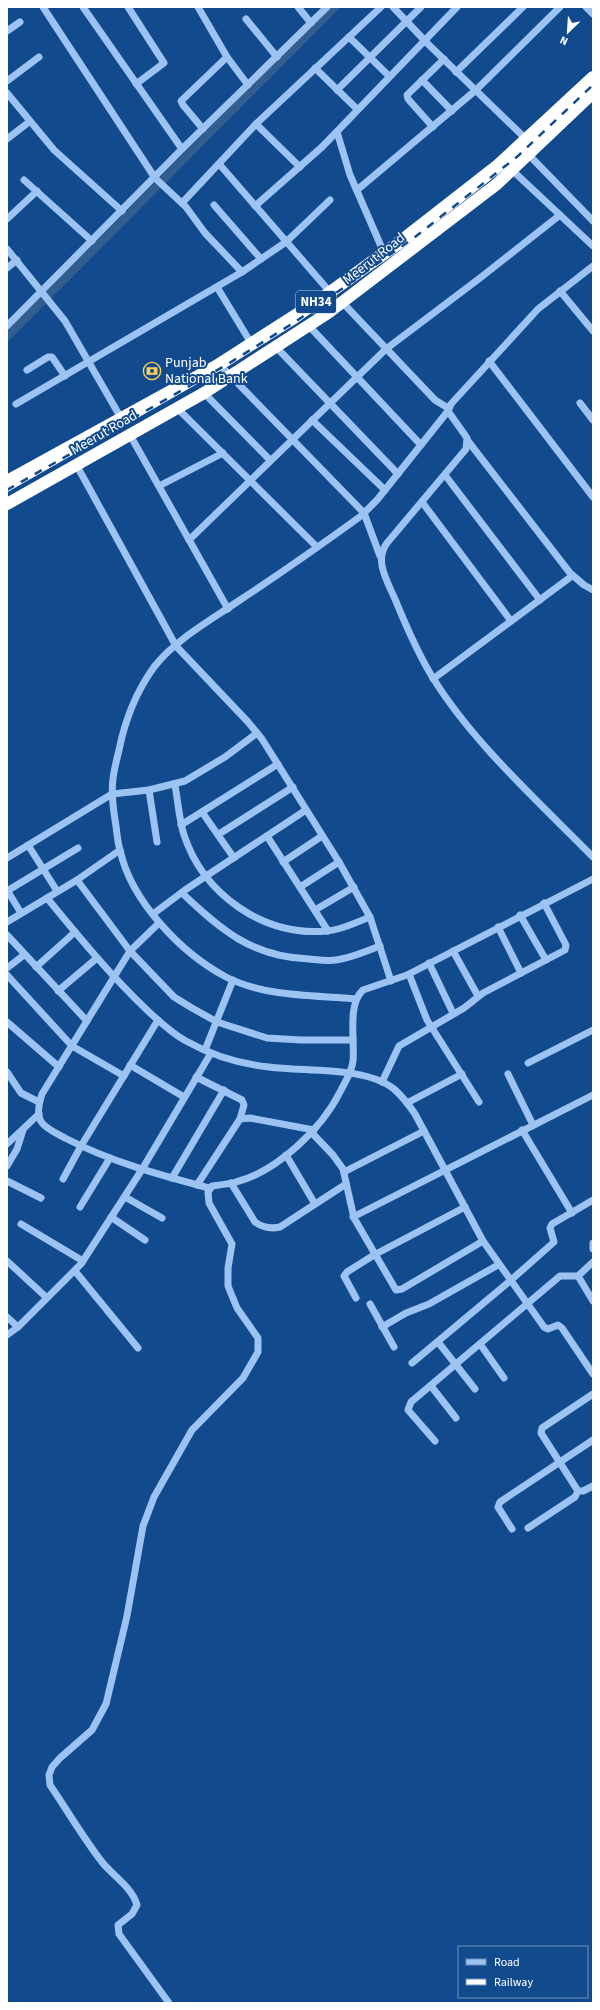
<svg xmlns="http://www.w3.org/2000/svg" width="600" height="2010" viewBox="0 0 600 2010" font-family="'Source Sans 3',sans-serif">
  <rect width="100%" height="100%" fill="#124a8e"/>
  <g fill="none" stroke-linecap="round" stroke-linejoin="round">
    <!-- canal -->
    <path stroke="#345d8f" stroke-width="8" d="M 7,337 L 335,7"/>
    <!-- minor -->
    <g stroke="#9cc3f1" stroke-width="7">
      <path d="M 43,7 L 155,178 L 186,207 L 205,233 L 242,272"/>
      <path d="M 83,7 L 182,149"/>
      <path d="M 128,7 L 164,63 L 136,84"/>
      <path d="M 198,7 L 227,57 L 248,85"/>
      <path d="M 298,7 L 311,23"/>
      <path d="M 393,7 L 428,44 L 528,141"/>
      <path d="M 586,7 L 593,14"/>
      <path d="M 246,19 L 277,57"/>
      <path d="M 7,31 L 20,22"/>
      <path d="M 349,37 L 389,76"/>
      <path d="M 315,68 L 357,109"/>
      <path d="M 456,72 L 523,7"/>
      <path d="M 422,80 L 452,111"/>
      <path d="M 7,81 L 39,57"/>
      <path d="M 337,90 L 421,7"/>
      <path d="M 7,93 L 54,150 L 122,211"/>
      <path d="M 256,124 L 300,167"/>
      <path d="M 433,127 L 408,99 L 407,95 L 444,59"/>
      <path d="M 203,129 L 183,105 L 181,101 L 227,57"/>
      <path d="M 337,132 L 350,175 L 384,253"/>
      <path d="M 7,139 L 29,122"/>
      <path d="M 528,154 L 593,221"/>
      <path d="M 220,165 L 330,292"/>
      <path d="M 512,170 L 593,246"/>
      <path d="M 24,180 L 92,241"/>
      <path d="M 357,190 L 476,90 L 560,7"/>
      <path d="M 182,203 L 256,124 L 381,7"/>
      <path d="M 214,205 L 261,259"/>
      <path d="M 255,206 L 322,147 L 457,7"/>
      <path d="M 7,219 L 37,191"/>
      <path d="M 7,249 L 65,321 L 121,418"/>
      <path d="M 593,266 L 538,309 L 451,404 L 448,411 L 467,438 L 466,449 L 387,543 C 374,560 387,581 395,599 C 406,626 418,654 433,678 C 473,743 540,803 593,857"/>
      <path d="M 7,268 L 17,260"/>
      <path d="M 217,287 L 251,343"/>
      <path d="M 560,291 L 593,331"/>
      <path d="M 342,302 L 435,400 L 448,408"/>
      <path d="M 7,326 L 182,149 L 327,7"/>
      <path d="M 309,326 L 421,445"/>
      <path d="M 276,347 L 398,474"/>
      <path d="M 489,361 L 593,497"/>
      <path d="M 219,364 L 364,513 L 380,556"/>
      <path d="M 27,370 L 48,357 L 52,357 L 65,376"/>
      <path d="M 204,393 L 270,460"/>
      <path d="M 580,403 L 593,420"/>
      <path d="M 16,404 L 242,272 L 286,242 L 330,200"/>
      <path d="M 177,408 L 317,547"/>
      <path d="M 312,420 L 385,490"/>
      <path d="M 130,435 L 228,609"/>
      <path d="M 468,441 L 570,573 L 584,585 L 593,590"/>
      <path d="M 77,466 L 176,646 L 248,722 L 262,739 L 339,862 L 370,917 L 391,981"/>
      <path d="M 445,475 L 540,600"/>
      <path d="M 159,486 L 223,453"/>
      <path d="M 422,502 L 511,621"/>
      <path d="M 189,540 L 386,349 L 480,278 L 560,215"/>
      <path d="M 433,679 L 572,576"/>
      <path d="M 175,785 C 178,802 179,819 184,835 C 204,895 264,937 327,931 C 342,930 357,922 370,917"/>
      <path d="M 149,790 L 157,842"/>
      <path d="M 202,812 L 234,858"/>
      <path d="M 181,825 L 278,764"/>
      <path d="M 219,834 L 293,787"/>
      <path d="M 267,836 L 328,931"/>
      <path d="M 28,845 L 57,891"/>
      <path d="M 7,858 L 112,794 L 149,790 L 185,781 L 225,757 L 257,733"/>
      <path d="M 283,862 L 322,836"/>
      <path d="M 77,880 L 130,951 L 174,997 L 192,1008 L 217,1022 L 267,1038 L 301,1040 L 353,1040"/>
      <path d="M 300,887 L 339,862"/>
      <path d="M 7,890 L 21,913"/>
      <path d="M 7,891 L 78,848"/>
      <path d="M 182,893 C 221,930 252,957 309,959 C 317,960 327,961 336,960 C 351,958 366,951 380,946"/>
      <path d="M 47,898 C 79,937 111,976 148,1011 C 160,1022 171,1033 186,1041 C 211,1055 240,1064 269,1067 C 305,1072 365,1066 394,1089 C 402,1096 409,1105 415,1114 L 483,1241 L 544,1327 L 548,1329 L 558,1325 L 562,1328 L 593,1374"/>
      <path d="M 315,910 L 354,887"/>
      <path d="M 153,914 L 185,890 L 306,810"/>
      <path d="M 520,915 L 546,960"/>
      <path d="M 7,922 L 77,880 L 120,850"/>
      <path d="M 159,923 L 130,951 L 42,1094 C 39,1103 36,1115 42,1123 C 48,1130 58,1134 65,1138 C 111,1162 160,1175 209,1188"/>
      <path d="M 498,927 L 521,973"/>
      <path d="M 7,935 L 87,1021"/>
      <path d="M 453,951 L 478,996"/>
      <path d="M 429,963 L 453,1013"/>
      <path d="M 36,967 L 75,932"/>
      <path d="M 7,968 L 24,955"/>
      <path d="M 409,974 L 427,1020 L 479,1102"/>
      <path d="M 7,975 L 72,1046 L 124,1076"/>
      <path d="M 58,991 L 97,958"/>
      <path d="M 356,999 C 313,995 265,997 226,977 C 181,953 131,901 120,850 C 117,841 117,830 115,820 C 113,807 111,793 113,779 C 114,769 117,759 119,750 C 125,720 136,692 154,667 C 176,639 211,620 240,600 C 281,573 321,545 361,516 L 377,500 L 448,411"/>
      <path d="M 7,1022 L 59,1067"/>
      <path d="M 205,1050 L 233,980"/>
      <path d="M 528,1063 L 593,1030"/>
      <path d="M 130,1065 L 184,1097"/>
      <path d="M 7,1072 L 21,1093 L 39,1102"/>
      <path d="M 508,1074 L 533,1125"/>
      <path d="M 196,1077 L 242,1100 L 244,1105 L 240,1119"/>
      <path d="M 382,1082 L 399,1046 L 464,1008 L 483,993 L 565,950 L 566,945 L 544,903"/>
      <path d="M 407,1103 L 462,1074"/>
      <path d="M 522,1130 L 572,1213"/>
      <path d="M 312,1133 L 333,1155 L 343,1169 L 354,1218 L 396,1290 L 402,1289 L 483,1241"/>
      <path d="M 7,1144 L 39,1114"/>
      <path d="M 286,1155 L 315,1204"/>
      <path d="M 7,1166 L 17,1149 L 23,1130"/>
      <path d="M 344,1172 L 424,1131"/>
      <path d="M 172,1178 L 224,1090"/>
      <path d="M 63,1179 L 81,1146 L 158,1020"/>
      <path d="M 7,1181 L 41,1198"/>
      <path d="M 231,1183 L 255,1222 C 263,1228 271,1229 280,1227 L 346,1184"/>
      <path d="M 197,1185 L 240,1119 L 250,1118 L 314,1130"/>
      <path d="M 125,1197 L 162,1218"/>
      <path d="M 80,1207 L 110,1158"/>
      <path d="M 111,1217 L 145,1240"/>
      <path d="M 353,1217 L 593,1095"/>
      <path d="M 21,1224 L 83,1261"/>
      <path d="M 593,1243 L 593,1249"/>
      <path d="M 7,1261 L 46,1297"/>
      <path d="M 593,1262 L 578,1276 L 593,1301"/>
      <path d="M 75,1271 L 138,1348"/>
      <path d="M 356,1298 L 344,1276 L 347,1272 L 374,1255 L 465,1207"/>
      <path d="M 370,1304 L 394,1347"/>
      <path d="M 7,1317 L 18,1327"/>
      <path d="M 382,1327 L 406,1313 L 429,1304 L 498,1265"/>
      <path d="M 7,1335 L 18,1327 L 81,1264 L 141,1171 L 211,1053"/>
      <path d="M 438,1342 L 475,1389"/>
      <path d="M 480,1344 L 504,1378"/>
      <path d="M 412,1363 L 510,1281 L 554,1242 L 550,1228 L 552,1224 L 593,1200"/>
      <path d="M 431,1386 L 456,1418"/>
      <path d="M 435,1441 L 408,1410 L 411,1402 L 560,1276 L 578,1276"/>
      <path d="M 578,1491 L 583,1491 L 593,1486"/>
      <path d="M 528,1528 L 575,1497 L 578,1491 L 541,1433 L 542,1428 L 593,1394"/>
      <path d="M 512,1529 L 498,1507 L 500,1502 L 593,1440"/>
      <path d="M 169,2003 L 119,1934 L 118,1925 L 132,1914 L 137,1905 C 132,1887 113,1876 102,1862 C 84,1839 67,1810 50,1785 L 49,1775 L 52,1767 L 60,1758 L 92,1730 L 106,1704 L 127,1616 L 143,1526 L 154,1497 L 192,1430 L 243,1378 L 258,1352 L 258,1338 L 237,1308 L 228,1286 L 228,1268 L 232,1244 L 209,1203 L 208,1192 L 212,1186 C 220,1185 229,1184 236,1182 C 278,1171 322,1128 340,1092 C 345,1082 352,1072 353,1061 C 355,1041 347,1004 363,990 L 407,975 L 593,879"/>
    </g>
    <!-- highway -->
    <g stroke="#fff" stroke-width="12">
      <path d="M 7,481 L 216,366 L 319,300 L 407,236 L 498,165 L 593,77"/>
      <path d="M 7,504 L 204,393 L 328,313 L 497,184 L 593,93"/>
    </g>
    <defs>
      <path id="rail" d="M 7,490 L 228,364 L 295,322 L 415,237 L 518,156 L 593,85"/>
    </defs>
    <!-- rail casing -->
    <use href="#rail" stroke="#fff" stroke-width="4"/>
    <!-- rail -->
    <use href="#rail" stroke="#124a8e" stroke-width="2.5" stroke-dasharray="8" stroke-linecap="butt"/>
  </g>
  <!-- icons -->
  <defs>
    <symbol id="bank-ring" viewBox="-11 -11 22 22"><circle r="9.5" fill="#124a8e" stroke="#ffce5c" stroke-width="1.5"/><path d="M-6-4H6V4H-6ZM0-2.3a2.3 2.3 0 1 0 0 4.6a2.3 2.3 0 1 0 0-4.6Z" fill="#ffce5c"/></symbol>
  </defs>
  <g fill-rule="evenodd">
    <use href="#bank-ring" x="142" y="361" width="20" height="20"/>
  </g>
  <g text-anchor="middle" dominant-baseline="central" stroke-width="4" stroke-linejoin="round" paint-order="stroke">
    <!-- shield labels -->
    <rect fill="#124a8e" stroke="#b8c9dd" stroke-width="1" x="296" y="291" width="40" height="22" rx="3"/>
    <g font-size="13" font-weight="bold" fill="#fff">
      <text x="316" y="302">NH34</text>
    </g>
    <!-- street labels -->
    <g font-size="14" fill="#fff" stroke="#124a8e">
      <text transform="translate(374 259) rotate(-38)">Meerut Road</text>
      <text transform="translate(104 433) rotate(-30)">Meerut Road</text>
    </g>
    <!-- poi labels -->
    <g font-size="14" fill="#fff" stroke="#124a8e" text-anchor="start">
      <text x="165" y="363">Punjab<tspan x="165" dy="16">National Bank</tspan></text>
    </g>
  </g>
  <!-- border -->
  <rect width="600" height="2010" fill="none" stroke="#ffffff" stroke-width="16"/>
  <!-- legend -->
  <rect x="458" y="1946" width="130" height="52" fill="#124a8e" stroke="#7192bb"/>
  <rect x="466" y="1959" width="20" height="6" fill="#9cc3f1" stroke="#7192bb"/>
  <text x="494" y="1966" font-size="12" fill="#ffffff">Road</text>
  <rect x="466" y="1979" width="20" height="6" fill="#ffffff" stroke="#7192bb"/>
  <text x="494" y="1986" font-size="12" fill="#ffffff">Railway</text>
  <!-- north arrow -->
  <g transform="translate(568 32) rotate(205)" stroke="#124a8e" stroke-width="3" paint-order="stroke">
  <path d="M0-3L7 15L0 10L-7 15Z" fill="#ffffff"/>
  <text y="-6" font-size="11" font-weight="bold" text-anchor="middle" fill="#ffffff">N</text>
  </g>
</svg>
